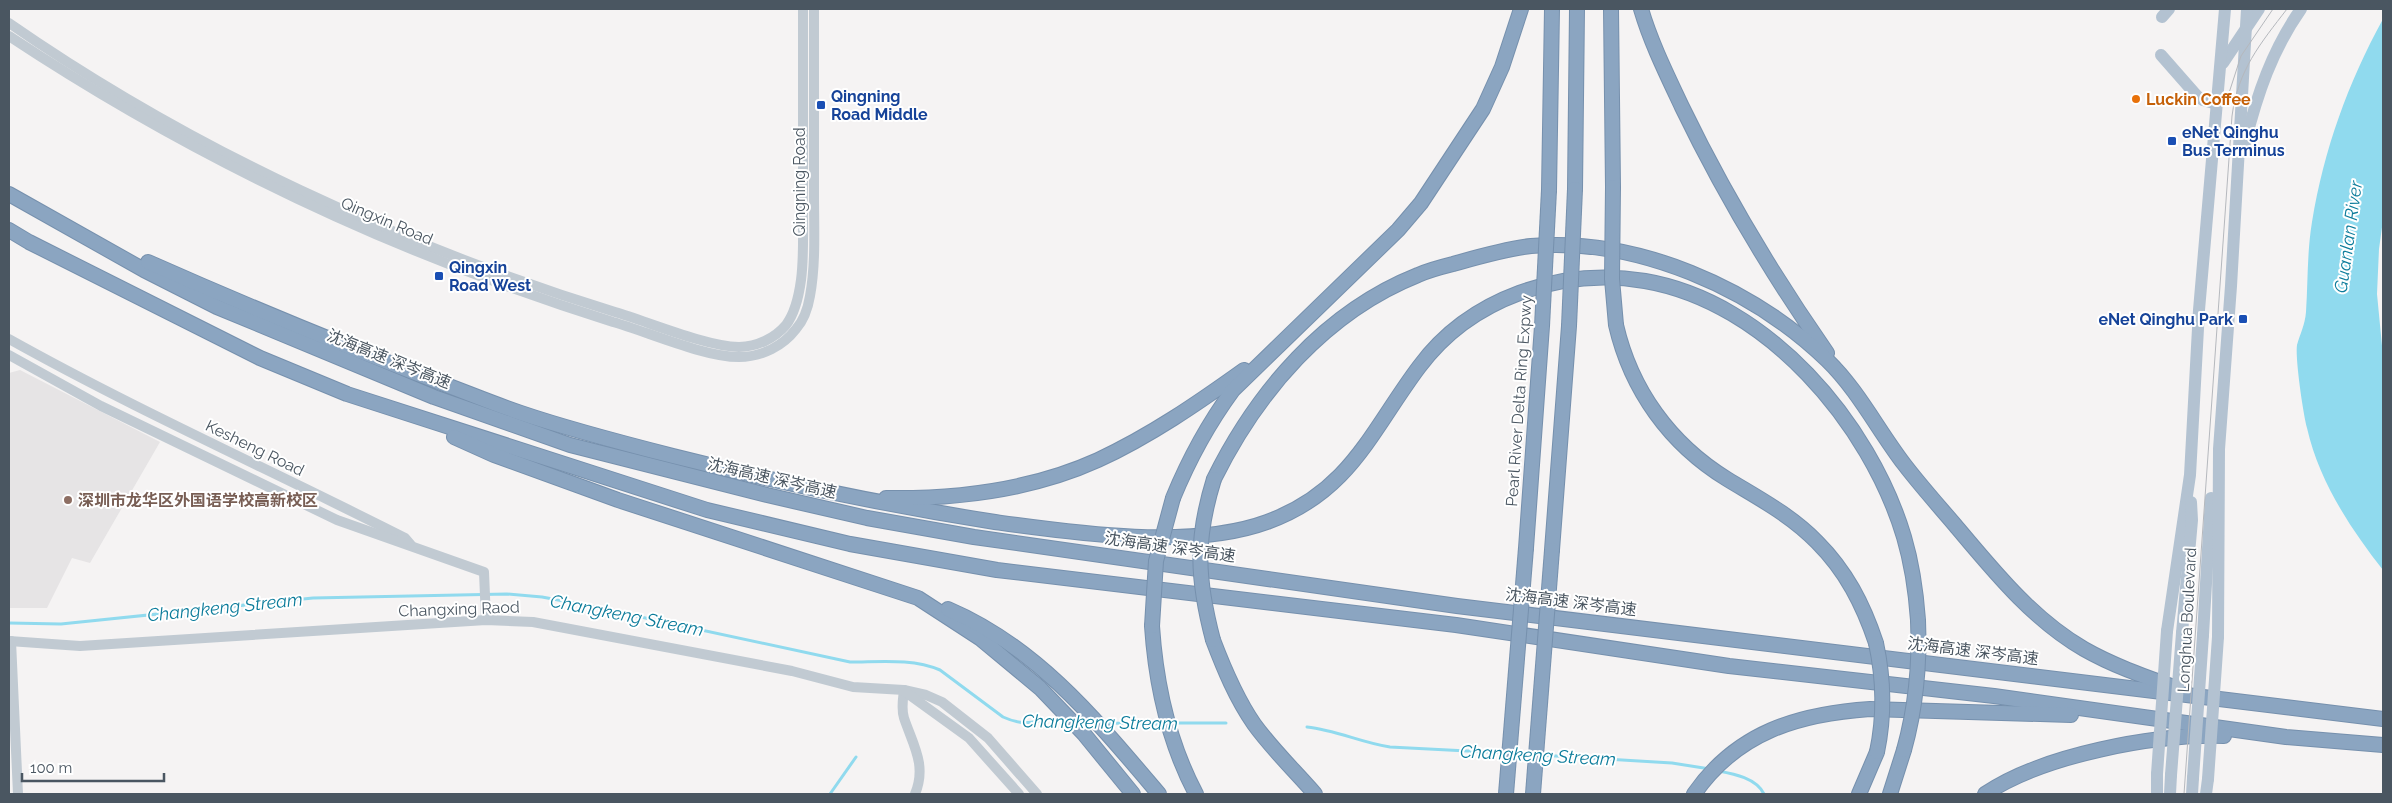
<svg xmlns="http://www.w3.org/2000/svg" width="2392" height="803" viewBox="0 0 2392 803" font-family="Raleway,'Noto Sans SC',sans-serif">
  <rect width="100%" height="100%" fill="#f5f3f3"/>
  <!-- education -->
  <path fill="#e6e4e5" d="M 20,370 L 160,442 L 90,563 L 72,558 L 47,608 L 9,608 L 9,373 Z"/>
  <!-- water -->
  <path fill="#90daee" d="M 2383,19 L 2383,220 L 2379,249 L 2377,294 L 2383,356 L 2383,570 C 2350,528 2319,481 2307,428 C 2303,413 2295,358 2297,345 C 2300,334 2305,325 2306,312 C 2308,282 2307,252 2312,222 C 2324,149 2348,83 2383,19 Z"/>
  <g fill="none" stroke-linecap="round" stroke-linejoin="round">
    <!-- stream -->
    <g stroke="#90daee" stroke-width="3">
      <path d="M 9,623 L 61,624 L 313,598 L 507,594 L 542,597 L 585,605 L 850,662 C 879,662 912,658 940,670 L 1003,717 C 1030,729 1036,718 1063,718"/>
      <path d="M 1104,723 L 1165,724"/>
      <path d="M 1171,723 L 1226,723"/>
      <path d="M 1307,727 C 1336,730 1362,743 1390,747 L 1506,753"/>
      <path d="M 1514,754 L 1533,755"/>
      <path d="M 1539,755 L 1672,763 L 1710,769"/>
      <path d="M 1718,771 C 1734,774 1756,778 1764,794"/>
      <path d="M 830,794 L 856,757"/>
    </g>
    <defs>
      <g id="highway">
        <path d="M 1611,9 L 1613,187"/>
        <path d="M 1641,9 C 1651,43 1667,75 1682,107 C 1724,194 1772,274 1827,353"/>
        <path d="M 1575,189 L 1577,9"/>
        <path d="M 1549,190 L 1552,9"/>
        <path d="M 9,194 L 144,270 L 217,307 L 434,397 L 570,445 L 767,495 L 867,518 L 974,537 L 1457,606 L 2383,719"/>
        <path d="M 9,230 L 29,242 L 260,358 L 347,394 L 707,510 L 850,544 L 997,570 L 1456,625 L 1729,666 L 1994,696 L 2286,737 L 2383,745"/>
        <path d="M 148,262 C 245,305 342,345 441,383 C 468,393 494,404 521,413 C 571,430 622,443 673,456 C 780,483 886,505 995,522 C 1074,533 1191,550 1267,522 C 1350,492 1371,431 1419,367 C 1470,298 1561,267 1645,281 C 1767,302 1870,423 1904,537 C 1912,564 1916,592 1918,620"/>
        <path d="M 1616,325 C 1631,390 1670,444 1727,479 C 1758,498 1791,515 1817,542 C 1846,571 1863,604 1876,643"/>
        <path d="M 454,437 L 494,455 L 618,500 L 918,598 L 981,639 L 1040,688 L 1084,734 L 1133,794"/>
        <path d="M 1214,479 C 1257,392 1325,312 1418,275 C 1429,270 1441,267 1453,264 C 1478,257 1505,249 1531,246 C 1637,237 1752,288 1827,360 C 1858,390 1878,430 1904,464 C 1920,485 1938,505 1955,525 C 1993,570 2032,619 2084,649 C 2112,665 2143,676 2174,687"/>
        <path d="M 886,498 C 958,499 1032,490 1098,460 C 1150,436 1198,403 1244,370"/>
        <path d="M 1173,498 C 1189,459 1208,424 1233,390 L 1398,230 L 1421,203 L 1483,109 L 1502,67 L 1521,9"/>
        <path d="M 1526,548 L 1542,326"/>
        <path d="M 1552,550 L 1569,326"/>
        <path d="M 948,609 C 1037,647 1097,721 1159,794"/>
        <path d="M 1152,626 C 1156,686 1168,741 1196,794"/>
        <path d="M 1213,640 C 1224,669 1236,698 1254,724 C 1272,749 1295,771 1315,794"/>
        <path d="M 1694,794 C 1737,732 1798,714 1870,709 L 2071,715"/>
        <path d="M 1859,794 L 1877,752"/>
        <path d="M 1890,794 L 1904,750"/>
        <path d="M 1985,794 C 2043,755 2154,734 2224,736"/>
      </g>
    </defs>
    <!-- highway casing -->
    <use href="#highway" stroke="#7690ad" stroke-width="16"/>
    <!-- minor -->
    <g stroke="#c1cad2" stroke-width="10">
      <path d="M 9,23 C 192,150 402,246 615,312 C 649,322 705,346 739,347 C 757,347 775,338 786,325 C 795,313 799,295 801,280 C 805,250 802,217 803,186 C 803,127 803,68 803,9"/>
      <path d="M 9,36 C 195,159 399,255 613,322 C 648,332 704,357 739,357 C 762,357 783,346 796,329 C 804,320 808,308 810,296 C 816,263 814,228 814,194 C 814,133 814,71 814,9"/>
      <path d="M 9,339 C 138,411 273,471 405,538 L 411,545"/>
      <path d="M 9,355 L 101,406 L 337,520 L 484,572 L 486,620"/>
      <path d="M 9,641 L 80,646 L 486,620 L 533,622 L 792,671 L 853,687 L 904,690 L 926,695 L 942,702 L 988,738 L 1037,794"/>
      <path d="M 11,641 L 18,794"/>
      <path d="M 904,690 C 903,699 901,709 904,718 C 913,745 927,765 915,794"/>
      <path d="M 904,691 L 969,738 L 1019,794"/>
    </g>
    <!-- major -->
    <g stroke="#b3c2d1" stroke-width="12">
      <path d="M 2162,17 L 2169,9"/>
      <path d="M 2161,55 L 2197,96 L 2203,100 L 2217,104"/>
      <path d="M 2223,63 L 2259,9"/>
      <path d="M 2245,143 C 2257,95 2272,50 2301,9"/>
      <path d="M 2167,631 L 2190,475 L 2199,310 L 2225,9"/>
      <path d="M 2182,633 L 2192,520 L 2191,502"/>
      <path d="M 2203,635 L 2211,498"/>
      <path d="M 2218,637 L 2219,449 L 2231,286 L 2247,9"/>
      <path d="M 2157,794 L 2157,774"/>
      <path d="M 2170,794 L 2171,775"/>
      <path d="M 2192,794 L 2193,778"/>
      <path d="M 2206,794 L 2208,779"/>
    </g>
    <!-- highway -->
    <use href="#highway" stroke="#8ba5c1" stroke-width="14"/>
    <!-- tram -->
    <g stroke="#b5b8bd" stroke-width="1">
      <path d="M 2228,96 L 2241,56 L 2273,9"/>
      <path d="M 2184,794 L 2232,116 C 2238,70 2260,44 2287,9"/>
    </g>
    <defs>
      <g id="highway-bridge">
        <path d="M 1613,187 L 1612,279 L 1616,325"/>
        <path d="M 1542,326 L 1549,190"/>
        <path d="M 1569,326 L 1575,189"/>
        <path d="M 1152,626 L 1156,561 L 1173,498"/>
        <path d="M 1213,640 C 1197,579 1195,540 1214,479"/>
        <path d="M 1876,643 C 1884,680 1885,714 1877,752"/>
        <path d="M 1904,750 C 1916,707 1920,665 1918,620"/>
        <path d="M 1506,794 L 1526,548"/>
        <path d="M 1533,794 L 1552,550"/>
      </g>
    </defs>
    <!-- highway-bridge casing -->
    <use href="#highway-bridge" stroke="#7690ad" stroke-width="16" stroke-linecap="butt"/>
    <!-- major-bridge -->
    <g stroke="#b3c2d1" stroke-width="12">
      <path d="M 2157,774 L 2167,631"/>
      <path d="M 2171,775 L 2182,633"/>
      <path d="M 2193,778 L 2203,635"/>
      <path d="M 2208,779 L 2218,637"/>
    </g>
    <!-- highway-bridge -->
    <use href="#highway-bridge" stroke="#8ba5c1" stroke-width="14"/>
  </g>
  <!-- markers -->
  <circle fill="#e8710a" stroke="#fff" stroke-width="2" cx="2136" cy="99" r="5"/>
  <g fill="#1a4fb4" stroke="#fff" stroke-width="2">
    <rect x="816" y="100" width="10" height="10" rx="2.5"/>
    <rect x="2167" y="136" width="10" height="10" rx="2.5"/>
    <rect x="434" y="271" width="10" height="10" rx="2.5"/>
    <rect x="2238" y="314" width="10" height="10" rx="2.5"/>
  </g>
  <circle fill="#8d6e63" stroke="#fff" stroke-width="2" cx="68" cy="500" r="5"/>
  <g text-anchor="middle" dominant-baseline="central" stroke-width="4" stroke-linejoin="round" paint-order="stroke">
    <!-- transit labels -->
    <g font-size="16" font-weight="bold" fill="#164399" stroke="#fff" text-anchor="start">
      <text x="831" y="96">Qingning<tspan x="831" dy="18">Road Middle</tspan></text>
      <text x="2182" y="132">eNet Qinghu<tspan x="2182" dy="18">Bus Terminus</tspan></text>
      <text x="449" y="267">Qingxin<tspan x="449" dy="18">Road West</tspan></text>
      <text x="2233" y="319" text-anchor="end">eNet Qinghu Park</text>
    </g>
    <!-- food labels -->
    <g font-size="16" font-weight="bold" fill="#c56008" stroke="#fff" text-anchor="start">
      <text x="2146" y="99">Luckin Coffee</text>
    </g>
    <!-- street labels -->
    <g font-size="16" fill="#4a5661" stroke="#fff">
      <text transform="translate(799 182) rotate(-90)">Qingning Road</text>
      <text transform="translate(387 221) rotate(23)">Qingxin Road</text>
      <text transform="translate(389 359) rotate(22)">沈海高速 深岑高速</text>
      <text transform="translate(1519 401) rotate(-86)">Pearl River Delta Ring Expwy</text>
      <text transform="translate(255 448) rotate(26)">Kesheng Road</text>
      <text transform="translate(772 478) rotate(13)">沈海高速 深岑高速</text>
      <text transform="translate(1170 547) rotate(8)">沈海高速 深岑高速</text>
      <text transform="translate(1571 602) rotate(7)">沈海高速 深岑高速</text>
      <text transform="translate(459 609) rotate(-2)">Changxing Raod</text>
      <text transform="translate(2187 620) rotate(-87)">Longhua Boulevard</text>
      <text transform="translate(1973 651) rotate(7)">沈海高速 深岑高速</text>
    </g>
    <!-- education labels -->
    <g font-size="16" font-weight="bold" fill="#785e54" stroke="#fff" text-anchor="start">
      <text x="78" y="500">深圳市龙华区外国语学校高新校区</text>
    </g>
    <!-- water labels -->
    <g font-size="18" font-style="italic" fill="#0c7c9b" stroke="#fff">
      <text transform="translate(2348 237) rotate(-82)">Guanlan River</text>
      <text transform="translate(225 607) rotate(-6)">Changkeng Stream</text>
      <text transform="translate(627 615) rotate(11)">Changkeng Stream</text>
      <text transform="translate(1100 722) rotate(1)">Changkeng Stream</text>
      <text transform="translate(1538 755) rotate(3)">Changkeng Stream</text>
    </g>
  </g>
  <!-- border -->
  <rect width="2392" height="803" fill="none" stroke="#4a5661" stroke-width="20"/>
  <!-- scale -->
  <path d="M22 773v8h142v-8" fill="none" stroke="#4a5661" stroke-width="2.5"/>
  <text x="30" y="773" font-size="15" fill="#4a5661" stroke="#ffffff" stroke-width="4" paint-order="stroke">100 m</text>
</svg>
